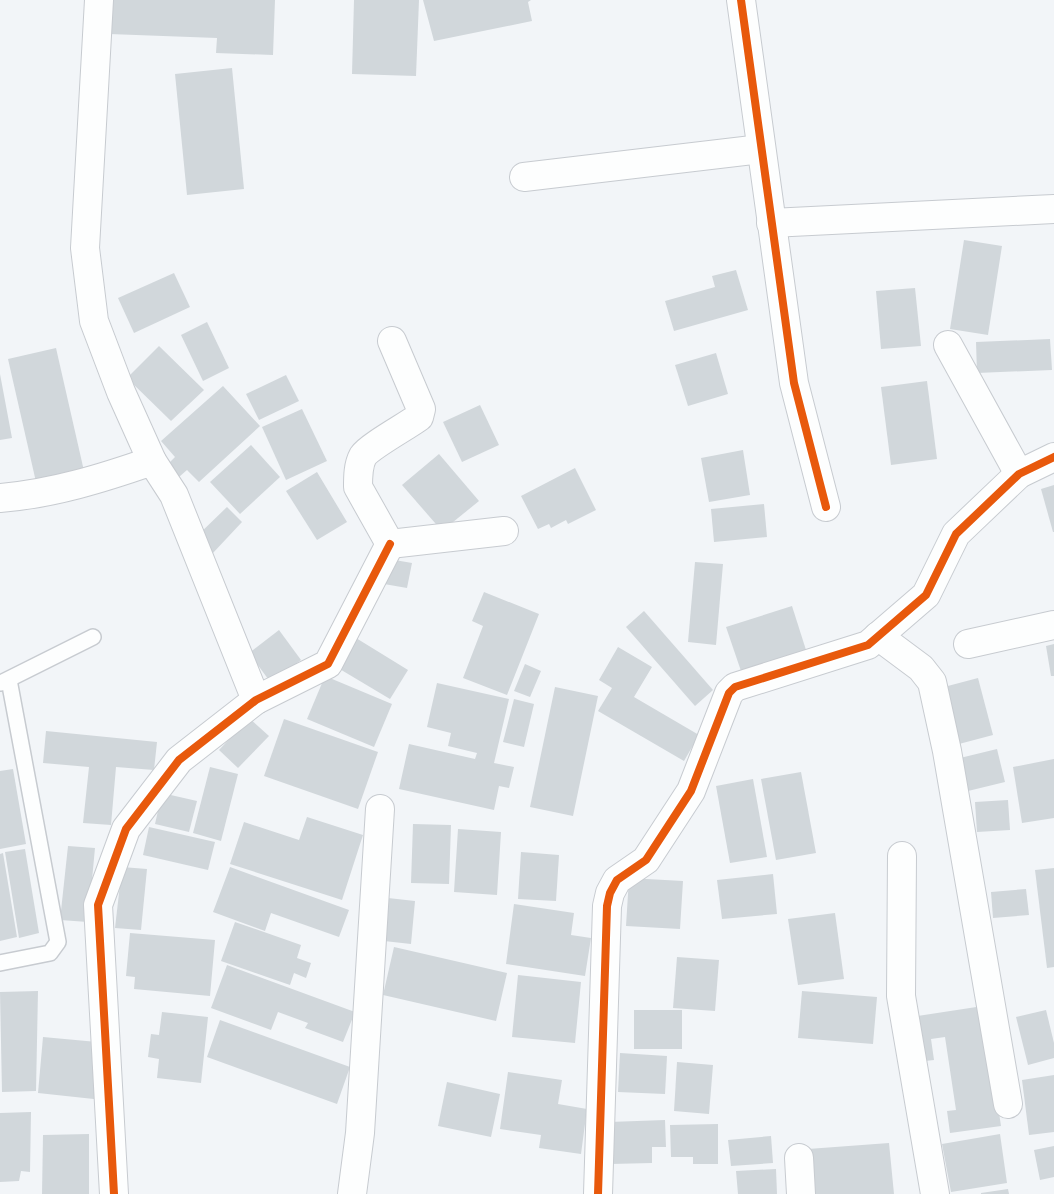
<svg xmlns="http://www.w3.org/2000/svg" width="1054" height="1194" viewBox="0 0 1054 1194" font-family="Arial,sans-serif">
  <rect width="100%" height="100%" fill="#f2f5f8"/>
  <!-- building -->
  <g fill="#d1d7db">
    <path d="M 110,0 L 275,0 L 273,55 L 216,53 L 217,38 L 109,34 Z"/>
    <path d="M 354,0 L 419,0 L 416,76 L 352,74 Z"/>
    <path d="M 423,0 L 531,0 L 528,2 L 532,21 L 434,41 Z"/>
    <path d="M 232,68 L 244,189 L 187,195 L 175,74 Z"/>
    <path d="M 964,240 L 1002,246 L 988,335 L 950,329 Z"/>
    <path d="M 736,270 L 748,310 L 674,331 L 665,301 L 715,287 L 712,276 Z"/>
    <path d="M 174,273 L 190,307 L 134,333 L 118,298 Z"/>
    <path d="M 915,288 L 921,346 L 881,349 L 876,291 Z"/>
    <path d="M 207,322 L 229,368 L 203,381 L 181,335 Z"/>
    <path d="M 1050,339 L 1052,370 L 977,373 L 976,342 Z"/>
    <path d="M 159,346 L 204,390 L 171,421 L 127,378 Z"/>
    <path d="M 56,348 L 84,471 L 36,482 L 8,359 Z"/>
    <path d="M 716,353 L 728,394 L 688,406 L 675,365 Z"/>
    <path d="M 0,374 L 12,438 L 0,440 Z"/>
    <path d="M 286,375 L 299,401 L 259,420 L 246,394 Z"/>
    <path d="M 927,381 L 937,459 L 891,465 L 881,387 Z"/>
    <path d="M 223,386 L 260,426 L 199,482 L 187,470 L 179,477 L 168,464 L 175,457 L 161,441 Z"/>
    <path d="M 480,405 L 499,445 L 462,462 L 443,422 Z"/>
    <path d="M 302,409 L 327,461 L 286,480 L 262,427 Z"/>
    <path d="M 251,445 L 280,477 L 240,514 L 210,482 Z"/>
    <path d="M 743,450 L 750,495 L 709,502 L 701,458 Z"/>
    <path d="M 439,454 L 479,501 L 442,531 L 402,485 Z"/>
    <path d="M 575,468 L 596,510 L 568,524 L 566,520 L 551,528 L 549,524 L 538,529 L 521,496 Z"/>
    <path d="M 317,472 L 347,522 L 317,540 L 286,491 Z"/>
    <path d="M 1054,485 L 1054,532 L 1053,532 L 1041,489 Z"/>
    <path d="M 764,504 L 767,537 L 714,542 L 711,509 Z"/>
    <path d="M 227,507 L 242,522 L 212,554 L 195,538 Z"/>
    <path d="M 389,559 L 412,563 L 407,588 L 384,584 Z"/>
    <path d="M 695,562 L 723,564 L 716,645 L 688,642 Z"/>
    <path d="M 484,592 L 539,614 L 507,695 L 463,678 L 483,626 L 472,621 Z"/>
    <path d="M 792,606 L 806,650 L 741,671 L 726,627 Z"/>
    <path d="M 644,611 L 713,690 L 695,706 L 626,627 Z"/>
    <path d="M 279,630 L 301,660 L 271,683 L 249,653 Z"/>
    <path d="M 356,638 L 408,670 L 390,699 L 338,668 Z"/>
    <path d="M 1054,644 L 1054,676 L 1051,676 L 1046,646 Z"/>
    <path d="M 618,647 L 652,667 L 634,697 L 699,735 L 684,761 L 598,711 L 612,688 L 599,680 Z"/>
    <path d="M 525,664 L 541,671 L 530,697 L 514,691 Z"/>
    <path d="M 325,676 L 392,704 L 374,747 L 307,719 Z"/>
    <path d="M 978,678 L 993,735 L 959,744 L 944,687 Z"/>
    <path d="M 437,683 L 509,699 L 494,763 L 514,767 L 509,788 L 499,786 L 494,810 L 399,789 L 409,744 L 475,759 L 477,753 L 448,746 L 451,733 L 427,727 Z"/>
    <path d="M 555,687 L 598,696 L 573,816 L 530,807 Z"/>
    <path d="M 514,699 L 534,704 L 524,747 L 503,742 Z"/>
    <path d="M 249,718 L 269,736 L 238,768 L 219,750 Z"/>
    <path d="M 284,719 L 378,752 L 358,809 L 264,776 Z"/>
    <path d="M 46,731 L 157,742 L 154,770 L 116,767 L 111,825 L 83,823 L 89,767 L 43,763 Z"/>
    <path d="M 997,749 L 1005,782 L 968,791 L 960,758 Z"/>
    <path d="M 1054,759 L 1054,818 L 1022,823 L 1013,767 Z"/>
    <path d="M 210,767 L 238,774 L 221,841 L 193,833 Z"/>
    <path d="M 13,769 L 26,844 L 0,849 L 0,771 Z"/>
    <path d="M 801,772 L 816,853 L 776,860 L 761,779 Z"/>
    <path d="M 753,779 L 767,857 L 730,863 L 716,786 Z"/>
    <path d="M 162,793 L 197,801 L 189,832 L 155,824 Z"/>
    <path d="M 1008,800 L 1010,830 L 977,832 L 975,802 Z"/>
    <path d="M 307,817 L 363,835 L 342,900 L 230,864 L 244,822 L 299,840 Z"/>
    <path d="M 413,824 L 451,825 L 449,884 L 411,883 Z"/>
    <path d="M 149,827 L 215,842 L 208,870 L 143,855 Z"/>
    <path d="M 458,829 L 501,832 L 497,895 L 454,892 Z"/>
    <path d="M 68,846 L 95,848 L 88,922 L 60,920 Z"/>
    <path d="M 25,849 L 39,933 L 19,938 L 5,852 Z"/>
    <path d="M 521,852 L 559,855 L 556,901 L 518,899 Z"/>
    <path d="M 3,853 L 17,937 L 0,941 L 0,854 Z"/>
    <path d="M 122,867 L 147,869 L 141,930 L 115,928 Z"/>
    <path d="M 230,867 L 349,910 L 339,937 L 271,913 L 265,931 L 213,912 Z"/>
    <path d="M 1054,868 L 1054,967 L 1047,968 L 1035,870 Z"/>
    <path d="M 773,874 L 777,914 L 722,919 L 717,880 Z"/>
    <path d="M 629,878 L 683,881 L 680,929 L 626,926 Z"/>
    <path d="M 1026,889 L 1029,915 L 993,918 L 991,892 Z"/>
    <path d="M 388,898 L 415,901 L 411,944 L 384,941 Z"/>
    <path d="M 514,904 L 574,913 L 571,935 L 591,938 L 585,976 L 506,964 Z"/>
    <path d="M 835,913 L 844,979 L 798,985 L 788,919 Z"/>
    <path d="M 235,922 L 301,945 L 297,958 L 311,963 L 306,978 L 294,973 L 290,985 L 221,961 Z"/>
    <path d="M 130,933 L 215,940 L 210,996 L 134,989 L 135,977 L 126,976 Z"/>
    <path d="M 394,947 L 507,973 L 496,1021 L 383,995 Z"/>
    <path d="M 677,957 L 719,960 L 715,1011 L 673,1008 Z"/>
    <path d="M 227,965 L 355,1012 L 343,1042 L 305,1028 L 308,1023 L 278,1012 L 271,1030 L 211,1008 Z"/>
    <path d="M 518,975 L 581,982 L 575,1043 L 512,1037 Z"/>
    <path d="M 38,991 L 36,1091 L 2,1092 L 0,992 Z"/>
    <path d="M 802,991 L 877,997 L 873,1044 L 798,1038 Z"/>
    <path d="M 983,1006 L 1001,1126 L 950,1133 L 947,1111 L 956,1110 L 945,1037 L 931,1039 L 934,1060 L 917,1062 L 911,1017 Z"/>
    <rect x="634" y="1010" width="48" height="39"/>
    <path d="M 1046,1010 L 1054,1043 L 1054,1058 L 1028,1065 L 1016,1017 Z"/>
    <path d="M 162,1012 L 208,1017 L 201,1083 L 157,1078 L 159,1059 L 148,1057 L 151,1034 L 159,1035 Z"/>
    <path d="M 220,1020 L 350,1067 L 337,1104 L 207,1057 Z"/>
    <path d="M 43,1037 L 97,1042 L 103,1100 L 38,1093 Z"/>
    <path d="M 620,1053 L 667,1056 L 665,1094 L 618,1092 Z"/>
    <path d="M 677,1062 L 713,1065 L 709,1114 L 674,1111 Z"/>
    <path d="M 508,1072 L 562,1080 L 558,1104 L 587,1109 L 581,1154 L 539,1148 L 541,1135 L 500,1129 Z"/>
    <path d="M 1054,1075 L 1054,1132 L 1029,1135 L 1022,1080 Z"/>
    <path d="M 447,1082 L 500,1094 L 491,1137 L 438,1126 Z"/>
    <path d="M 31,1112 L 30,1172 L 21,1171 L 19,1181 L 0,1182 L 0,1113 Z"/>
    <path d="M 665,1120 L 666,1147 L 652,1147 L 652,1163 L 611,1164 L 609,1122 Z"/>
    <path d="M 718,1124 L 718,1164 L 693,1164 L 693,1157 L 671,1157 L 670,1125 Z"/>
    <path d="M 89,1134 L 89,1194 L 42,1194 L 43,1135 Z"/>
    <path d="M 1000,1134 L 1007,1183 L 951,1192 L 942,1144 Z"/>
    <path d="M 771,1136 L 773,1163 L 731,1166 L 728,1140 Z"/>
    <path d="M 889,1143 L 894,1194 L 812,1194 L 808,1149 Z"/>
    <path d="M 1054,1146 L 1054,1177 L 1040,1180 L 1034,1150 Z"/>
    <path d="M 776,1169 L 777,1194 L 738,1194 L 736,1171 Z"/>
    <path d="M 1008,1189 L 1009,1194 L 981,1194 L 981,1193 Z"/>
  </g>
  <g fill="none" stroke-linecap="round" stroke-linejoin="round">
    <defs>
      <g id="lane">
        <path d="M 1,683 L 93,637"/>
        <path d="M 0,963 L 50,953 L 58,942 L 9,680"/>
      </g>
      <g id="street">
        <path d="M 99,0 L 85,248 L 94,321 L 121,392 L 152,461"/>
        <path d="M 741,0 L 794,383 L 826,507"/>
        <path d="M 524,177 L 761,149"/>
        <path d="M 771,223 L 1054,209"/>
        <path d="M 948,345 L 1019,474"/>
        <path d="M 0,498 C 52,494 103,478 152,461 L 174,495 L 256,700"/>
        <path d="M 390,544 L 358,487 C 358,477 358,465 363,456 C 370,446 407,426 419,417 L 421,409 L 392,341"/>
        <path d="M 390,544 L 504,531"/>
        <path d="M 878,636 L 921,668 L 932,682 L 947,751 L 1008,1104"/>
        <path d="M 968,644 L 1054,625"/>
        <path d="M 902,856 L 901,996 L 935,1194"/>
        <path d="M 799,1158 L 801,1194"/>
        <path d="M 114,1194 L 98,905 L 126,829 L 179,760 L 256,700 L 328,664 L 390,544"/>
        <path d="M 352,1194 L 360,1133 L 380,809"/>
        <path d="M 598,1194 L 607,906 L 610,893 L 617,880 L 646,860 L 691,791 L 729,693 L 735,687 L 868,645 L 926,595 L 956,534 L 1019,474 L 1054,457"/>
      </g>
    </defs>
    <!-- lane casing -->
    <use href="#lane" stroke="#c7cbd0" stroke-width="18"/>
    <!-- street casing -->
    <use href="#street" stroke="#c7cbd0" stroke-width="30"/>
    <!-- lane -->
    <use href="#lane" stroke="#fdfefe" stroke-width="15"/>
    <!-- street -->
    <use href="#street" stroke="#fdfefe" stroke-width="28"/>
    <defs>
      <g id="cycleway">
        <path d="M 741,0 L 794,383 L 826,507"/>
        <path d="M 114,1194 L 98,905 L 126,829 L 179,760 L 256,700 L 328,664 L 390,544"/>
        <path d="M 598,1194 L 607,906 L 610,893 L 617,880 L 646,860 L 691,791 L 729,693 L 735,687 L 868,645 L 926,595 L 956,534 L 1019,474 L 1054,457"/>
      </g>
    </defs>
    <!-- cycleway casing -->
    <use href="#cycleway" stroke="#fff" stroke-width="11"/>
    <!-- cycleway -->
    <use href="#cycleway" stroke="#e8590c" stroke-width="8"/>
  </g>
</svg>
